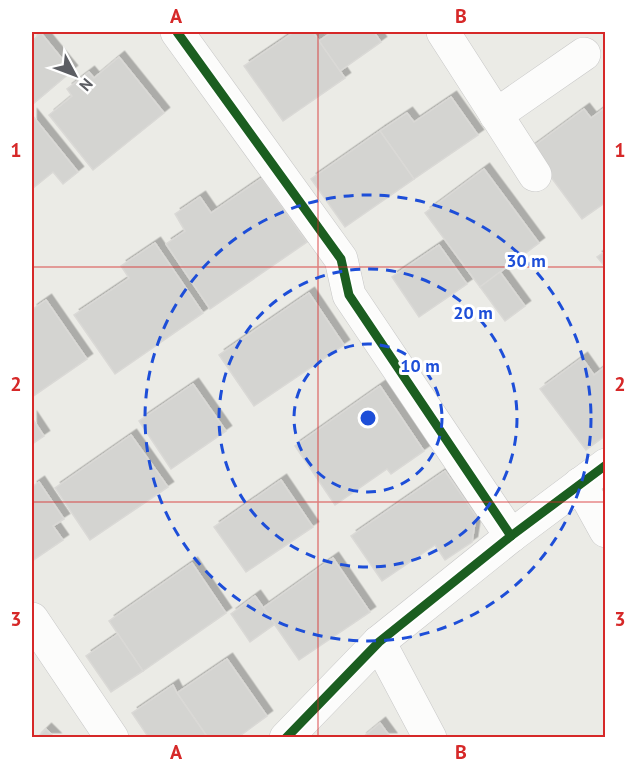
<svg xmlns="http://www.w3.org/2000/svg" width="637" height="769" viewBox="0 0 637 769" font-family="'PT Sans',sans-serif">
  <defs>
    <filter id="shadow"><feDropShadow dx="5.5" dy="-5.5" stdDeviation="0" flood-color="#0004"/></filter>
  </defs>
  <rect width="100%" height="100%" fill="#ebebe6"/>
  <!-- building -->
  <g fill="#d4d4d1" stroke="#dad9d6" stroke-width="1.5" filter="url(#shadow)">
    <path d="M 294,32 L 313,32 L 345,78 L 283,121 L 244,66 Z"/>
    <path d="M 332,32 L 374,32 L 381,42 L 340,71 L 319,41 Z"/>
    <path d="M 41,33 L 72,71 L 33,104 L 32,101 L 32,41 Z"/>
    <path d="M 119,57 L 164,113 L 93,170 L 49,115 L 72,96 L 67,89 L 89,72 L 94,78 Z"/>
    <path d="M 451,97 L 478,135 L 414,179 L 380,131 L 407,113 L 414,122 Z"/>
    <path d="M 606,107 L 606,202 L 582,219 L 530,149 L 584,109 L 591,118 Z"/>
    <path d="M 32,115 L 78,172 L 63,184 L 53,172 L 32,189 Z"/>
    <path d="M 380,131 L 414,179 L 345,227 L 311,179 Z"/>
    <path d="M 484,169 L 539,243 L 480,287 L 425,213 Z"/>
    <path d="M 262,178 L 307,242 L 210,309 L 166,244 L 185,231 L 175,214 L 200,197 L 211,213 Z"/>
    <path d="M 155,243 L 203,313 L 115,374 L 74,315 L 129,278 L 121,266 Z"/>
    <path d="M 439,245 L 467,284 L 419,317 L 392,277 Z"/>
    <path d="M 606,251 L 606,268 L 597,257 Z"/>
    <path d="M 500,272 L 525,306 L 505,321 L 480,287 Z"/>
    <path d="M 309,293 L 344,345 L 254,406 L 219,355 Z"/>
    <path d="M 46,300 L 87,359 L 32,397 L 32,310 Z"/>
    <path d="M 582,358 L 594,375 L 606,366 L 606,435 L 586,450 L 540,389 Z"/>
    <path d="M 193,384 L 226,431 L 171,469 L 139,421 Z"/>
    <path d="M 380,386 L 424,451 L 391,474 L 387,469 L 335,505 L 295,446 Z"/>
    <path d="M 32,418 L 44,436 L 32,444 Z"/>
    <path d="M 131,435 L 168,487 L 90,540 L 55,488 Z"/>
    <path d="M 445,471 L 476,516 L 472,542 L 445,560 L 435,545 L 382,581 L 351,536 Z"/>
    <path d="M 281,480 L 313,527 L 246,572 L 214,527 Z"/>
    <path d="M 39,482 L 64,519 L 53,526 L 63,540 L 32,561 L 32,487 Z"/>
    <path d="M 333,558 L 370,612 L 299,660 L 263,608 Z"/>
    <path d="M 192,563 L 226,613 L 143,671 L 109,621 Z"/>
    <path d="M 255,596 L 275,624 L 250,642 L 231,614 Z"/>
    <path d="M 118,634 L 143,671 L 111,692 L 86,656 Z"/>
    <path d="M 227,659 L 267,716 L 237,738 L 208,738 L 177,693 Z"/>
    <path d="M 173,685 L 177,693 L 208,738 L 149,738 L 132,713 Z"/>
    <path d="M 380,723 L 391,738 L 362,738 Z"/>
    <path d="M 46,729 L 55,738 L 37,738 Z"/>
  </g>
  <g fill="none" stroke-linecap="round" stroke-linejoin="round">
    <defs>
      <g id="minor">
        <path d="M 177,32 L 341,259 L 349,295 L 511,536"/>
        <path d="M 443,32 L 535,175"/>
        <path d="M 496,115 L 584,54"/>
        <path d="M 580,484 L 606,531"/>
        <path d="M 32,619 L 112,738"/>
        <path d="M 379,642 L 430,738"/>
        <path d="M 286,738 L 379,642 L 511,536 L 606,465"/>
      </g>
    </defs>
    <!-- minor casing -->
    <use href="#minor" stroke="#c7c7c7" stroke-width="34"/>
    <!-- minor -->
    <use href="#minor" stroke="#fcfcfb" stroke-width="33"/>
    <defs>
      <g id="cycleway">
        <path d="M 177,32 L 341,259 L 349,295 L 511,536"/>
        <path d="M 286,738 L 379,642 L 511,536 L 606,465"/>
      </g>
    </defs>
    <!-- cycleway casing -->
    <use href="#cycleway" stroke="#fff" stroke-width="13"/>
    <!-- cycleway -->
    <use href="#cycleway" stroke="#1b5e20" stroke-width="9"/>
  </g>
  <!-- grid -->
  <path fill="none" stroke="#d62828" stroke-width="1.5" stroke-opacity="0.55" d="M 318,32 L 318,738M 32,267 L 606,267M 32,502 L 606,502"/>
  <!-- distance rings -->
  <g fill="none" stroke="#1d4ed8" stroke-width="3" stroke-dasharray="10 8">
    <circle cx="368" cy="418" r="74"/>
    <circle cx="368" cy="418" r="149"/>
    <circle cx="368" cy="418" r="223"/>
  </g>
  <circle cx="368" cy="418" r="9" fill="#1d4ed8" stroke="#fff" stroke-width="3"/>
  <g font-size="18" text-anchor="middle" font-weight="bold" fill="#1d4ed8" stroke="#fff" stroke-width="6" stroke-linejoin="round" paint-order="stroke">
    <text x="526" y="267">30 m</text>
    <text x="473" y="319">20 m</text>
    <text x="420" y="372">10 m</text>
  </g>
  <!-- border -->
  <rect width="637" height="769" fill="none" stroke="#ffffff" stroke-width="66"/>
  <!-- north arrow -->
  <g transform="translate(75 75) rotate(131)" stroke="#ffffff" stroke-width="4.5" paint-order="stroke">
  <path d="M0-4.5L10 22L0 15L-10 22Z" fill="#5c5e63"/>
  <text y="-9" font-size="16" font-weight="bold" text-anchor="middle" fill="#5c5e63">N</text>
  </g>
  <rect x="33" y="33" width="571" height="703" fill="none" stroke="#d62828" stroke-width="2"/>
  <g font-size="20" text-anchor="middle" font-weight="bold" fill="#d62828">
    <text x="176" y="23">A</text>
    <text x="461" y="23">B</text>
    <text x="16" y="157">1</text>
    <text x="620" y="157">1</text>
    <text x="16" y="391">2</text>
    <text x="620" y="391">2</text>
    <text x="16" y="626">3</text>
    <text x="620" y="626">3</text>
    <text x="176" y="759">A</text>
    <text x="461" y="759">B</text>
  </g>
</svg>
